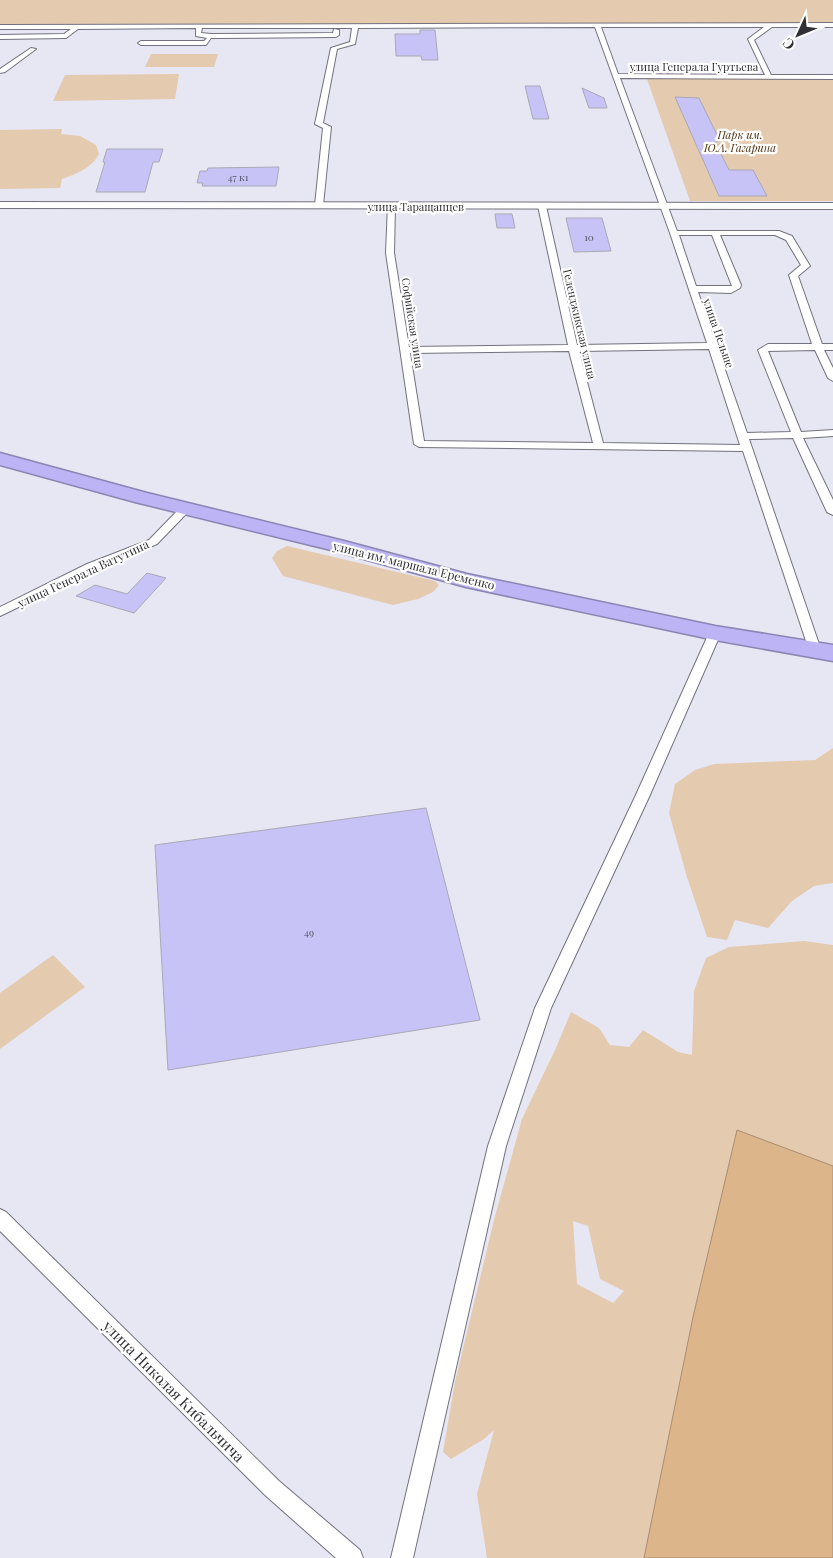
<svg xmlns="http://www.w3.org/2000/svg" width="833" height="1558" viewBox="0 0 833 1558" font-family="'Playfair Display',serif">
  <rect width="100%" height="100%" fill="#e7e6f3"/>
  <!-- green -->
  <g fill="#e4caaf" fill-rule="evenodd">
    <path d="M 0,0 L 833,0 L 833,24 L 0,26 Z"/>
    <path d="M 151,54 L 218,54 L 214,67 L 145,67 Z"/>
    <path d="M 179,74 L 175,99 L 53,101 L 65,75 Z"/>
    <path d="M 647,79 L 833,79 L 833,201 L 690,201 Z"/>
    <path d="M 62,129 L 61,134 L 80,136 L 96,145 L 99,154 C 92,168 76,174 62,179 L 60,188 L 0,189 L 0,130 Z"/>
    <path d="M 287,546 L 435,581 L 439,585 L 433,592 L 418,599 L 393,605 L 283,576 L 272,558 L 277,551 Z"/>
    <path d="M 833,748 L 833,883 L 814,886 L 792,901 L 768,928 L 735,920 L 727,940 L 707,937 L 687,877 L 669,813 L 675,784 L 695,770 L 714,764 L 815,760 Z"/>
    <path d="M 804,941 L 833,945 L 833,1558 L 487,1558 L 477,1494 L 494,1430 L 484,1439 L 451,1459 L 443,1452 L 455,1382 L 494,1220 L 522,1119 L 556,1048 L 571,1012 L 599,1028 L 610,1045 L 629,1047 L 643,1030 L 678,1052 L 692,1055 L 694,991 L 706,958 L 729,947 ZM 573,1221 L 588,1226 L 600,1279 L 624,1291 L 613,1303 L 577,1284 Z"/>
    <path d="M 53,955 L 85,987 L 0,1049 L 0,993 Z"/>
  </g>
  <!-- water -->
  <path fill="#ddb58b" stroke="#a98d71" d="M 737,1130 L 833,1166 L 833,1558 L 644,1558 L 693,1317 Z"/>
  <!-- building -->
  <g fill="#c8c3f6" stroke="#a9a8b5">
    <path d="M 420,30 L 435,30 L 438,60 L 422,60 L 421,56 L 396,56 L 395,34 L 420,34 Z"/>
    <path d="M 525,86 L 540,86 L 549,119 L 533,119 Z"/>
    <path d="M 582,88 L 604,98 L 607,108 L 589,108 Z"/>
    <path d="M 675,97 L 699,98 L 720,141 L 715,142 L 729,170 L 753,170 L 767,196 L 719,196 Z"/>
    <path d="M 107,149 L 163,149 L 159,162 L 153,162 L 145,192 L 96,192 L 105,162 L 103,162 Z"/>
    <path d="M 279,167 L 276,186 L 202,186 L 203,183 L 197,183 L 200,171 L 207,171 L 208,168 Z"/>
    <path d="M 495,214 L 512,214 L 515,228 L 497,228 Z"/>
    <path d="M 566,218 L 602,218 L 611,251 L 574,252 Z"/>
    <path d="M 147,573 L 166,578 L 134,613 L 76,596 L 95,585 L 127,594 Z"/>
    <path d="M 426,808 L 480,1020 L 168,1070 L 155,845 Z"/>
  </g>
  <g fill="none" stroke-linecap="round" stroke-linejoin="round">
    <defs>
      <g id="street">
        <path d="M 833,23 L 833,27 L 772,27 L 754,40 L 771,75 L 833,75 L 833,79 L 620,78 L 677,231 L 779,231 L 792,236 L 810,266 L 798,276 L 822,344 L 833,344 L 833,350 L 824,350 L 833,368 L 833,381 L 828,378 L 815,350 L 768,351 L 801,432 L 833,430 L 833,436 L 803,438 L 833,500 L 833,515 L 827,512 L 793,438 L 749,439 L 821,650 L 815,654 L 809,650 L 743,451 L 419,447 L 414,444 L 386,253 L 388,204 L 395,206 L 394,253 L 409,347 L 568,345 L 538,206 L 542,204 L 546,206 L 577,345 L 707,343 L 670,233 L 595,27 L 358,28 L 355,44 L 337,49 L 323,123 L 331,127 L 323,205 L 319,207 L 315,205 L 323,128 L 315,124 L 331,48 L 350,42 L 352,28 L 202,28 L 201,33 L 211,34 L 333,33 L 334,29 L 339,30 L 339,35 L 336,37 L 211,38 L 206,45 L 141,45 L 138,43 L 141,41 L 204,41 L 207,38 L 196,36 L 196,28 L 78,29 L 66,38 L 0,39 L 0,35 L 64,34 L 71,29 L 0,29 L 0,25 ZM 601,27 L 764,27 L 748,39 L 765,75 L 618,74 ZM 679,235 L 712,235 L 732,286 L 696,286 ZM 720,235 L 775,235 L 786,240 L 801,265 L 789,275 L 812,344 L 768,344 L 758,350 L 791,432 L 747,433 L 698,292 L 731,293 L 740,288 L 741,285 ZM 709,349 L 740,445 L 603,443 L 579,351 ZM 569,351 L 593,443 L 424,441 L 410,353 Z"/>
        <path d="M 31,48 L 36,49 L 5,72 L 0,73 L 0,69 Z"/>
        <path d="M 185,506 L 189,507 L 190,509 L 189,511 L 157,544 L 95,570 L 0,616 L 0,607 L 87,564 L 149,540 L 181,507 Z"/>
        <path d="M 715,629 L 721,633 L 649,797 L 551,1008 L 506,1146 L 413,1558 L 391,1558 L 488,1146 L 535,1008 L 635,797 L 709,633 Z"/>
        <path d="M 0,1209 L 6,1212 L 279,1481 L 360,1550 L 363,1558 L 336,1558 L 265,1495 L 0,1231 Z"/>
      </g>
      <path id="secondary" d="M 0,202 L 833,203 L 833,209 L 0,208 Z"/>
      <path id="highway" d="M 0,453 L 147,493 L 344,541 L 467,574 L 715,626 L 833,645 L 833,661 L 715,640 L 466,587 L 331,550 L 135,502 L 0,465 Z"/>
    </defs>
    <!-- street casing -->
    <use href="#street" stroke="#72717d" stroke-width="2"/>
    <!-- secondary casing -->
    <use href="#secondary" stroke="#72717d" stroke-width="2"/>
    <!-- highway casing -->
    <use href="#highway" stroke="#8b85b1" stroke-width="3"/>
    <!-- street -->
    <use href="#street" fill="#fff" fill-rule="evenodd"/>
    <!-- secondary -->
    <use href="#secondary" fill="#fff" fill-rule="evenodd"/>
    <!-- highway -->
    <use href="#highway" fill="#bcb4f4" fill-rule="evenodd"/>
  </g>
  <g text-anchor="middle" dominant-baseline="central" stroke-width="4.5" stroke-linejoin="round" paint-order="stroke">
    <!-- number labels -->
    <g font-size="10" fill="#565464">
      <text x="238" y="177">47 к1</text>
      <text x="589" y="237">10</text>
      <text x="309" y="932">49</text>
    </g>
    <!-- far-street labels -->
    <g font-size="11" fill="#302f34" stroke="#fff">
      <text x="694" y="66">улица Генерала Гуртьева</text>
      <text x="416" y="206">улица Таращанцев</text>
      <text transform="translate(413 323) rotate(81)">Софийская улица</text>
      <text transform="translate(580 324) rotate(77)">Геленджикская улица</text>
      <text transform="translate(719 333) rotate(71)">улица Пельше</text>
    </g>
    <!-- far-park labels -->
    <g font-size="11" font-style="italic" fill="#4e3312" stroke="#fff">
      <text x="740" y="134">Парк им.<tspan x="740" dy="13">Ю.А. Гагарина</tspan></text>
    </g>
    <!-- street labels -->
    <g font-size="12" fill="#302f34" stroke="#fff">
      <text transform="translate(414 565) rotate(14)">улица им. маршала Еременко</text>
      <text transform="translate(83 573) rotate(-25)">улица Генерала Ватутина</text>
    </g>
    <!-- near-street labels -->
    <g font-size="15" fill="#302f34" stroke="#fff">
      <text transform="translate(174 1391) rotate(45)">улица Николая Кибальчича</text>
    </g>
  </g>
  <!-- north arrow -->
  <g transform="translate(798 35) rotate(226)" stroke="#ffffff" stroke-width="4" paint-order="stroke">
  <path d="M0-4L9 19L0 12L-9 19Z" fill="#302f34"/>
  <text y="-8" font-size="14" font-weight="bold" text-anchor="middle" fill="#302f34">С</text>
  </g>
</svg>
